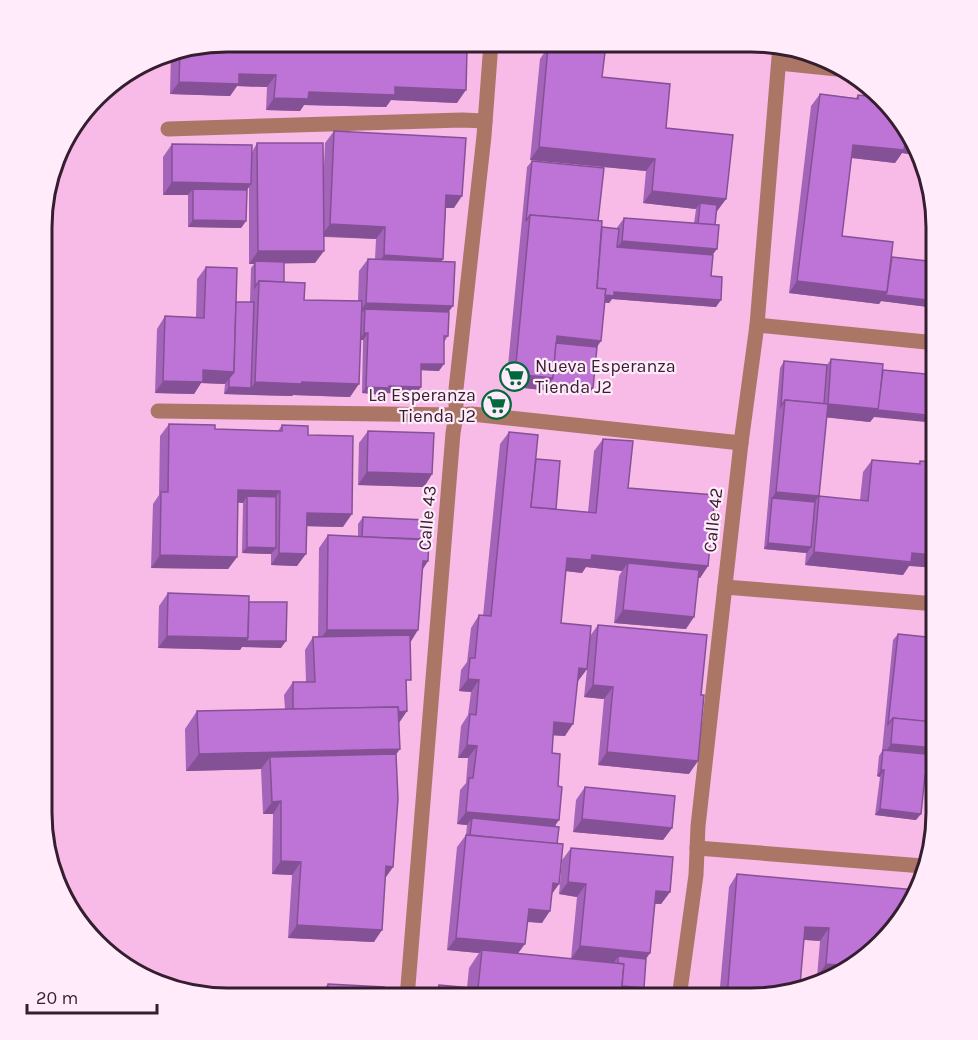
<svg xmlns="http://www.w3.org/2000/svg" width="978" height="1040" viewBox="0 0 978 1040" font-family="Karla,sans-serif">
  <rect width="100%" height="100%" fill="#f8bbe7"/>
  <g fill="none" stroke-linecap="round" stroke-linejoin="round">
    <!-- minor -->
    <g stroke="#ac7666" stroke-width="15">
      <path d="M 779,63 L 847,70"/>
      <path d="M 168,129 L 462,120 L 485,121"/>
      <path d="M 757,325 L 936,343"/>
      <path d="M 158,411 L 456,415 L 472,414 L 741,443"/>
      <path d="M 725,587 L 936,604"/>
      <path d="M 697,848 L 923,866"/>
      <path d="M 407,998 L 453,433 L 456,415 L 456,389 L 484,136 L 491,43"/>
      <path d="M 679,998 L 696,875 L 698,826 L 741,443 L 757,325 L 780,45"/>
    </g>
  </g>
  <!-- wall -->
  <g fill="#a364b9" fill-rule="evenodd">
    <path d="M 227,42 L 399,48 L 399,42 L 453,43 L 457,103 L 391,100 L 386,107 L 304,105 L 300,111 L 266,110 L 267,87 L 237,86 L 230,96 L 170,94 L 171,51 Z"/>
    <path d="M 548,47 L 602,77 L 666,128 L 726,199 L 717,211 L 716,211 L 711,276 L 716,307 L 612,299 L 609,303 L 605,302 L 597,347 L 593,388 L 588,395 L 506,386 L 527,167 L 532,161 L 598,221 L 602,227 L 616,229 L 624,218 L 694,223 L 696,209 L 643,203 L 646,171 L 530,160 L 540,59 Z"/>
    <path d="M 820,94 L 856,98 L 858,95 L 905,124 L 915,155 L 902,153 L 895,163 L 851,158 L 842,236 L 892,257 L 936,262 L 936,308 L 881,301 L 879,304 L 789,293 L 811,106 Z"/>
    <path d="M 334,131 L 454,208 L 446,208 L 443,259 L 441,261 L 449,312 L 448,336 L 444,342 L 439,371 L 421,370 L 416,394 L 386,393 L 384,395 L 362,393 L 363,340 L 361,340 L 350,397 L 293,395 L 292,396 L 224,394 L 225,384 L 201,383 L 194,394 L 155,393 L 157,329 L 165,316 L 196,317 L 197,279 L 206,267 L 236,302 L 250,302 L 251,268 L 254,264 L 249,264 L 249,187 L 247,190 L 246,221 L 241,228 L 188,227 L 188,195 L 163,195 L 163,157 L 172,144 L 252,152 L 257,143 L 323,188 L 325,143 ZM 324,237 L 376,239 L 375,259 L 368,259 L 359,271 L 358,301 L 304,300 L 284,282 L 284,263 L 315,263 Z"/>
    <path d="M 831,359 L 874,417 L 870,422 L 826,417 L 819,496 L 860,500 L 863,472 L 872,460 L 918,464 L 920,461 L 909,566 L 903,575 L 805,565 L 806,553 L 764,549 L 780,368 L 784,361 L 827,365 Z"/>
    <path d="M 169,424 L 215,429 L 278,431 L 282,425 L 308,435 L 343,527 L 307,526 L 297,566 L 271,565 L 271,554 L 242,553 L 243,503 L 238,502 L 237,557 L 228,569 L 151,568 L 153,504 L 159,495 L 160,436 Z"/>
    <path d="M 368,431 L 432,474 L 424,487 L 358,485 L 359,443 Z"/>
    <path d="M 509,432 L 536,459 L 556,509 L 588,512 L 594,451 L 603,439 L 628,488 L 708,566 L 700,578 L 698,578 L 686,629 L 614,623 L 619,576 L 622,571 L 586,567 L 582,573 L 565,571 L 561,623 L 590,636 L 598,625 L 689,774 L 598,765 L 604,699 L 584,697 L 587,669 L 578,681 L 565,736 L 553,735 L 552,753 L 559,884 L 552,894 L 542,923 L 527,922 L 518,954 L 571,959 L 577,897 L 559,894 L 562,860 L 571,848 L 670,892 L 661,904 L 655,904 L 650,953 L 646,959 L 639,995 L 622,993 L 621,998 L 434,998 L 435,992 L 439,985 L 467,988 L 469,968 L 479,953 L 447,950 L 457,847 L 466,835 L 467,825 L 457,824 L 460,790 L 466,783 L 468,758 L 458,758 L 461,726 L 468,715 L 471,692 L 459,691 L 461,670 L 467,662 L 471,628 L 479,615 L 483,616 L 500,444 Z"/>
    <path d="M 363,517 L 425,539 L 428,561 L 423,569 L 410,642 L 406,686 L 407,711 L 399,723 L 400,749 L 396,754 L 393,867 L 385,878 L 374,942 L 288,938 L 292,875 L 272,874 L 273,814 L 263,814 L 261,769 L 186,771 L 185,729 L 197,711 L 285,709 L 284,695 L 293,682 L 306,682 L 305,650 L 313,637 L 318,637 L 319,548 L 328,535 L 358,536 L 358,524 Z"/>
    <path d="M 168,593 L 249,602 L 281,648 L 242,647 L 240,650 L 158,648 L 159,606 Z"/>
    <path d="M 898,634 L 935,681 L 936,680 L 936,783 L 924,782 L 916,820 L 875,815 L 880,777 L 877,776 L 879,756 L 882,751 L 893,640 Z"/>
    <path d="M 585,787 L 672,828 L 663,840 L 573,832 L 576,800 Z"/>
    <path d="M 936,790 L 936,825 L 933,832 L 931,832 Z"/>
    <path d="M 737,874 L 916,890 L 854,967 L 823,977 L 817,977 L 820,941 L 804,940 L 763,998 L 719,998 L 729,887 Z"/>
    <path d="M 328,984 L 384,998 L 323,998 L 323,990 Z"/>
  </g>
  <!-- shaded-wall -->
  <g fill="#855196">
    <path d="M 579,43 L 651,43 L 649,46 Z"/>
    <path d="M 239,74 L 276,75 L 267,87 L 237,86 L 230,96 L 170,94 L 179,82 Z"/>
    <path d="M 395,87 L 466,90 L 457,103 L 391,100 L 386,107 L 304,105 L 300,111 L 266,110 L 274,98 L 309,92 Z"/>
    <path d="M 853,145 L 901,146 L 913,147 L 915,155 L 902,153 L 895,163 L 844,157 Z"/>
    <path d="M 539,147 L 655,159 L 646,171 L 530,160 Z"/>
    <path d="M 172,182 L 251,184 L 242,197 L 193,189 L 188,195 L 163,195 Z"/>
    <path d="M 652,191 L 726,199 L 717,211 L 700,209 L 700,203 L 696,209 L 643,203 Z"/>
    <path d="M 446,195 L 462,196 L 454,208 L 437,208 Z"/>
    <path d="M 193,220 L 246,221 L 241,228 L 188,227 Z"/>
    <path d="M 330,224 L 385,227 L 376,239 L 321,236 Z"/>
    <path d="M 622,241 L 717,249 L 708,261 L 613,253 Z"/>
    <path d="M 258,251 L 324,251 L 315,263 L 255,264 L 255,261 L 254,264 L 249,264 Z"/>
    <path d="M 384,255 L 443,259 L 434,271 L 375,268 Z"/>
    <path d="M 797,281 L 887,292 L 936,301 L 936,308 L 881,301 L 879,304 L 789,293 Z"/>
    <path d="M 614,292 L 721,300 L 716,307 L 612,299 L 609,303 L 588,301 Z"/>
    <path d="M 366,303 L 453,306 L 444,318 L 365,309 L 360,315 L 357,315 Z"/>
    <path d="M 364,333 L 368,333 L 363,340 L 359,340 Z"/>
    <path d="M 557,336 L 601,341 L 593,353 L 552,349 Z"/>
    <path d="M 421,364 L 444,364 L 439,371 L 417,370 Z"/>
    <path d="M 203,370 L 234,372 L 225,384 L 201,383 L 194,394 L 155,393 L 163,381 Z"/>
    <path d="M 515,374 L 553,378 L 593,388 L 588,395 L 506,386 Z"/>
    <path d="M 255,382 L 302,382 L 359,384 L 350,397 L 293,395 L 292,396 L 224,394 L 229,387 L 251,388 Z"/>
    <path d="M 389,386 L 421,387 L 416,394 L 386,393 L 384,395 L 362,393 L 366,387 Z"/>
    <path d="M 828,404 L 879,409 L 936,416 L 936,423 L 874,417 L 870,422 L 784,413 Z"/>
    <path d="M 367,472 L 432,474 L 424,487 L 358,485 Z"/>
    <path d="M 238,490 L 280,491 L 271,503 L 247,496 L 243,503 L 229,502 Z"/>
    <path d="M 776,492 L 819,496 L 810,509 L 772,498 Z"/>
    <path d="M 307,513 L 352,514 L 343,527 L 298,526 Z"/>
    <path d="M 768,543 L 811,547 L 807,553 L 764,549 Z"/>
    <path d="M 247,547 L 276,548 L 271,554 L 242,553 Z"/>
    <path d="M 814,552 L 912,553 L 936,555 L 936,568 L 909,566 L 903,575 L 805,565 Z"/>
    <path d="M 279,553 L 306,554 L 297,566 L 271,565 Z"/>
    <path d="M 160,555 L 237,557 L 228,569 L 151,568 Z"/>
    <path d="M 592,555 L 708,566 L 700,578 L 627,571 L 628,563 L 622,571 L 586,567 L 582,573 L 558,570 L 567,558 Z"/>
    <path d="M 423,561 L 428,561 L 420,573 Z"/>
    <path d="M 623,610 L 694,617 L 686,629 L 614,623 Z"/>
    <path d="M 327,630 L 418,630 L 410,643 L 318,642 Z"/>
    <path d="M 167,636 L 248,638 L 286,641 L 281,648 L 242,647 L 240,650 L 158,648 Z"/>
    <path d="M 579,668 L 587,669 L 578,681 L 570,680 Z"/>
    <path d="M 468,679 L 479,680 L 471,692 L 459,691 Z"/>
    <path d="M 593,685 L 613,687 L 604,699 L 584,697 Z"/>
    <path d="M 407,711 L 398,724 L 294,714 Z"/>
    <path d="M 554,722 L 573,724 L 565,736 L 546,735 Z"/>
    <path d="M 891,744 L 936,748 L 936,762 L 883,755 Z"/>
    <path d="M 467,745 L 477,746 L 468,758 L 458,758 Z"/>
    <path d="M 400,749 L 387,767 L 270,757 L 261,769 L 186,771 L 199,754 Z"/>
    <path d="M 607,752 L 698,761 L 689,774 L 598,765 Z"/>
    <path d="M 881,770 L 884,770 L 880,777 L 877,776 Z"/>
    <path d="M 925,775 L 936,776 L 936,783 L 920,781 Z"/>
    <path d="M 281,801 L 273,814 L 263,814 L 272,802 Z"/>
    <path d="M 880,809 L 921,814 L 916,820 L 875,815 Z"/>
    <path d="M 466,812 L 559,820 L 550,833 L 472,818 L 467,825 L 457,824 Z"/>
    <path d="M 582,819 L 672,828 L 663,840 L 573,832 Z"/>
    <path d="M 281,861 L 301,862 L 292,875 L 272,874 Z"/>
    <path d="M 386,866 L 393,867 L 384,880 Z"/>
    <path d="M 568,882 L 586,884 L 577,897 L 559,894 Z"/>
    <path d="M 553,883 L 559,884 L 550,896 Z"/>
    <path d="M 656,891 L 670,892 L 661,904 L 647,903 Z"/>
    <path d="M 529,909 L 550,911 L 542,923 L 520,921 Z"/>
    <path d="M 297,925 L 382,930 L 374,942 L 288,938 Z"/>
    <path d="M 805,927 L 829,928 L 820,941 L 796,939 Z"/>
    <path d="M 456,938 L 525,944 L 516,956 L 482,950 L 479,953 L 447,950 Z"/>
    <path d="M 580,946 L 650,953 L 641,965 L 618,956 L 614,963 L 571,959 Z"/>
    <path d="M 826,964 L 854,966 L 823,977 L 817,977 Z"/>
    <path d="M 615,985 L 644,988 L 639,995 L 611,992 Z"/>
  </g>
  <!-- building -->
  <g fill="#be74d7" stroke="#855196" stroke-width="1.5">
    <path d="M 227,42 L 397,42 L 397,47 L 467,50 L 466,90 L 395,87 L 395,95 L 309,92 L 308,99 L 274,98 L 276,75 L 239,74 L 239,84 L 179,82 L 180,50 Z"/>
    <path d="M 403,42 L 453,43 L 453,49 L 403,48 Z"/>
    <path d="M 548,47 L 605,52 L 602,77 L 670,84 L 666,128 L 733,135 L 726,199 L 652,191 L 655,159 L 539,147 Z"/>
    <path d="M 820,94 L 858,99 L 858,95 L 876,97 L 905,124 L 907,130 L 904,150 L 853,145 L 842,236 L 893,242 L 887,292 L 797,281 Z"/>
    <path d="M 907,130 L 913,147 L 905,146 Z"/>
    <path d="M 334,131 L 466,138 L 462,196 L 446,195 L 443,259 L 384,255 L 385,227 L 330,224 Z"/>
    <path d="M 257,143 L 323,143 L 324,251 L 258,251 Z"/>
    <path d="M 172,144 L 252,145 L 251,184 L 172,182 Z"/>
    <path d="M 532,161 L 604,168 L 598,221 L 530,215 L 526,221 Z"/>
    <path d="M 193,189 L 247,190 L 246,221 L 193,220 Z"/>
    <path d="M 700,203 L 717,205 L 715,225 L 698,224 Z"/>
    <path d="M 530,215 L 602,221 L 597,288 L 606,289 L 601,341 L 557,336 L 553,378 L 515,374 Z"/>
    <path d="M 624,218 L 719,225 L 717,249 L 622,241 Z"/>
    <path d="M 602,227 L 619,229 L 617,247 L 713,255 L 711,276 L 722,277 L 721,300 L 614,292 L 614,296 L 605,295 L 606,289 L 597,288 Z"/>
    <path d="M 892,257 L 936,262 L 936,301 L 885,295 L 887,292 Z"/>
    <path d="M 368,259 L 455,262 L 453,306 L 366,303 Z"/>
    <path d="M 255,261 L 284,262 L 284,282 L 259,281 L 255,287 Z"/>
    <path d="M 206,267 L 237,268 L 234,372 L 203,370 L 203,382 L 163,381 L 165,316 L 204,318 Z"/>
    <path d="M 259,281 L 305,283 L 304,300 L 362,301 L 359,384 L 302,382 L 301,384 L 255,382 Z"/>
    <path d="M 236,302 L 254,302 L 251,388 L 229,387 L 229,378 L 234,372 Z"/>
    <path d="M 365,309 L 449,312 L 448,336 L 444,336 L 444,364 L 421,364 L 421,387 L 389,386 L 389,388 L 366,387 L 368,333 L 364,333 Z"/>
    <path d="M 556,343 L 597,347 L 593,388 L 548,384 L 553,378 Z"/>
    <path d="M 831,359 L 883,364 L 879,409 L 828,404 Z"/>
    <path d="M 784,361 L 827,365 L 824,404 L 785,400 L 781,406 Z"/>
    <path d="M 883,370 L 936,375 L 936,416 L 878,410 Z"/>
    <path d="M 785,400 L 828,404 L 819,496 L 776,492 Z"/>
    <path d="M 169,424 L 215,425 L 215,429 L 282,431 L 282,425 L 308,426 L 308,435 L 353,436 L 352,514 L 307,513 L 306,554 L 279,553 L 280,491 L 238,490 L 237,557 L 160,555 L 161,492 L 168,492 Z"/>
    <path d="M 368,431 L 434,433 L 432,474 L 367,472 Z"/>
    <path d="M 509,432 L 538,435 L 531,507 L 596,513 L 603,439 L 633,441 L 628,488 L 715,495 L 708,566 L 592,555 L 591,560 L 567,558 L 561,623 L 591,626 L 587,669 L 579,668 L 573,724 L 554,722 L 552,753 L 560,754 L 558,786 L 562,787 L 559,820 L 466,812 L 469,778 L 473,778 L 477,746 L 467,745 L 470,714 L 476,715 L 479,680 L 468,679 L 470,658 L 475,658 L 479,615 L 491,616 Z"/>
    <path d="M 536,459 L 560,461 L 556,509 L 531,507 Z"/>
    <path d="M 872,460 L 920,464 L 920,461 L 936,462 L 936,555 L 912,553 L 911,562 L 814,552 L 819,496 L 868,501 Z"/>
    <path d="M 247,496 L 276,497 L 276,548 L 247,547 Z"/>
    <path d="M 772,498 L 815,502 L 811,547 L 768,543 Z"/>
    <path d="M 363,517 L 426,520 L 425,539 L 362,537 Z"/>
    <path d="M 328,535 L 429,540 L 428,561 L 423,561 L 418,630 L 327,630 Z"/>
    <path d="M 628,563 L 699,570 L 694,617 L 623,610 Z"/>
    <path d="M 168,593 L 249,596 L 248,638 L 167,636 Z"/>
    <path d="M 249,602 L 287,602 L 286,641 L 246,641 L 248,638 Z"/>
    <path d="M 598,625 L 707,635 L 701,695 L 704,695 L 698,761 L 607,752 L 613,687 L 593,685 Z"/>
    <path d="M 898,634 L 936,638 L 936,672 L 930,722 L 893,718 L 888,724 Z"/>
    <path d="M 410,635 L 411,680 L 406,680 L 407,711 L 399,712 L 398,707 L 293,709 L 293,682 L 315,682 L 313,637 Z"/>
    <path d="M 398,707 L 400,749 L 199,754 L 197,711 Z"/>
    <path d="M 936,707 L 936,748 L 891,744 L 893,718 L 934,722 Z"/>
    <path d="M 883,750 L 936,755 L 936,776 L 925,775 L 921,814 L 880,809 L 884,770 L 881,770 Z"/>
    <path d="M 396,754 L 398,799 L 393,867 L 386,866 L 382,930 L 297,925 L 301,862 L 281,861 L 281,801 L 272,802 L 270,757 Z"/>
    <path d="M 585,787 L 675,796 L 672,828 L 582,819 Z"/>
    <path d="M 472,818 L 559,827 L 557,844 L 470,835 Z"/>
    <path d="M 466,835 L 563,844 L 559,884 L 553,883 L 550,911 L 529,909 L 525,944 L 456,938 Z"/>
    <path d="M 571,848 L 673,857 L 670,892 L 656,891 L 650,953 L 580,946 L 586,884 L 568,882 Z"/>
    <path d="M 737,874 L 916,890 L 911,905 L 854,966 L 826,964 L 829,928 L 805,927 L 800,985 L 763,998 L 727,998 Z"/>
    <path d="M 482,950 L 624,964 L 621,998 L 477,998 Z"/>
    <path d="M 618,956 L 646,959 L 644,988 L 622,986 L 624,964 L 618,963 Z"/>
    <path d="M 328,984 L 384,987 L 384,998 L 327,998 Z"/>
    <path d="M 439,985 L 471,988 L 470,998 L 438,998 Z"/>
  </g>
  <!-- icons -->
  <defs>
    <symbol id="supermarket-ring" viewBox="-11 -11 22 22"><circle r="9.5" fill="#ffebf9" stroke="#02683d" stroke-width="1.5"/><path d="M-6-5.5h2.5l.6 2H6L4.5 2H-2.5L-4.4-4H-6ZM-1.5 3.2a1.3 1.3 0 1 0 .1 0ZM3 3.2a1.3 1.3 0 1 0 .1 0Z" fill="#02683d"/></symbol>
  </defs>
  <g fill-rule="evenodd">
    <use href="#supermarket-ring" x="498" y="360" width="33" height="33"/>
    <use href="#supermarket-ring" x="480" y="388" width="33" height="33"/>
  </g>
  <g text-anchor="middle" dominant-baseline="central" stroke-width="4.5" stroke-linejoin="round" paint-order="stroke">
    <!-- poi labels -->
    <g font-size="18" fill="#351e2f" stroke="#ffebf9" text-anchor="start">
      <text x="535" y="366">Nueva Esperanza<tspan x="535" dy="21">Tienda J2</tspan></text>
      <text x="476" y="395" text-anchor="end">La Esperanza<tspan x="476" dy="21">Tienda J2</tspan></text>
    </g>
    <!-- street labels -->
    <g font-size="18" fill="#351e2f" stroke="#ffebf9">
      <text transform="translate(427 518) rotate(-85)">Calle 43</text>
      <text transform="translate(713 520) rotate(-84)">Calle 42</text>
    </g>
  </g>
  <!-- crop -->
  <path d="M0 0H978V1040H0ZM227 52H751A175 175 0 0 1 926 227V813A175 175 0 0 1 751 988H227A175 175 0 0 1 52 813V227A175 175 0 0 1 227 52Z" fill="#ffebf9" fill-rule="evenodd"/>
  <path fill="none" stroke="#351e2f" stroke-width="3" d="M227 52H751A175 175 0 0 1 926 227V813A175 175 0 0 1 751 988H227A175 175 0 0 1 52 813V227A175 175 0 0 1 227 52Z"/>
  <!-- scale -->
  <path d="M27 1004v9h130v-9" fill="none" stroke="#351e2f" stroke-width="3"/>
  <text x="36" y="1004" font-size="18" fill="#351e2f" stroke="#ffebf9" stroke-width="4.5" paint-order="stroke">20 m</text>
</svg>
